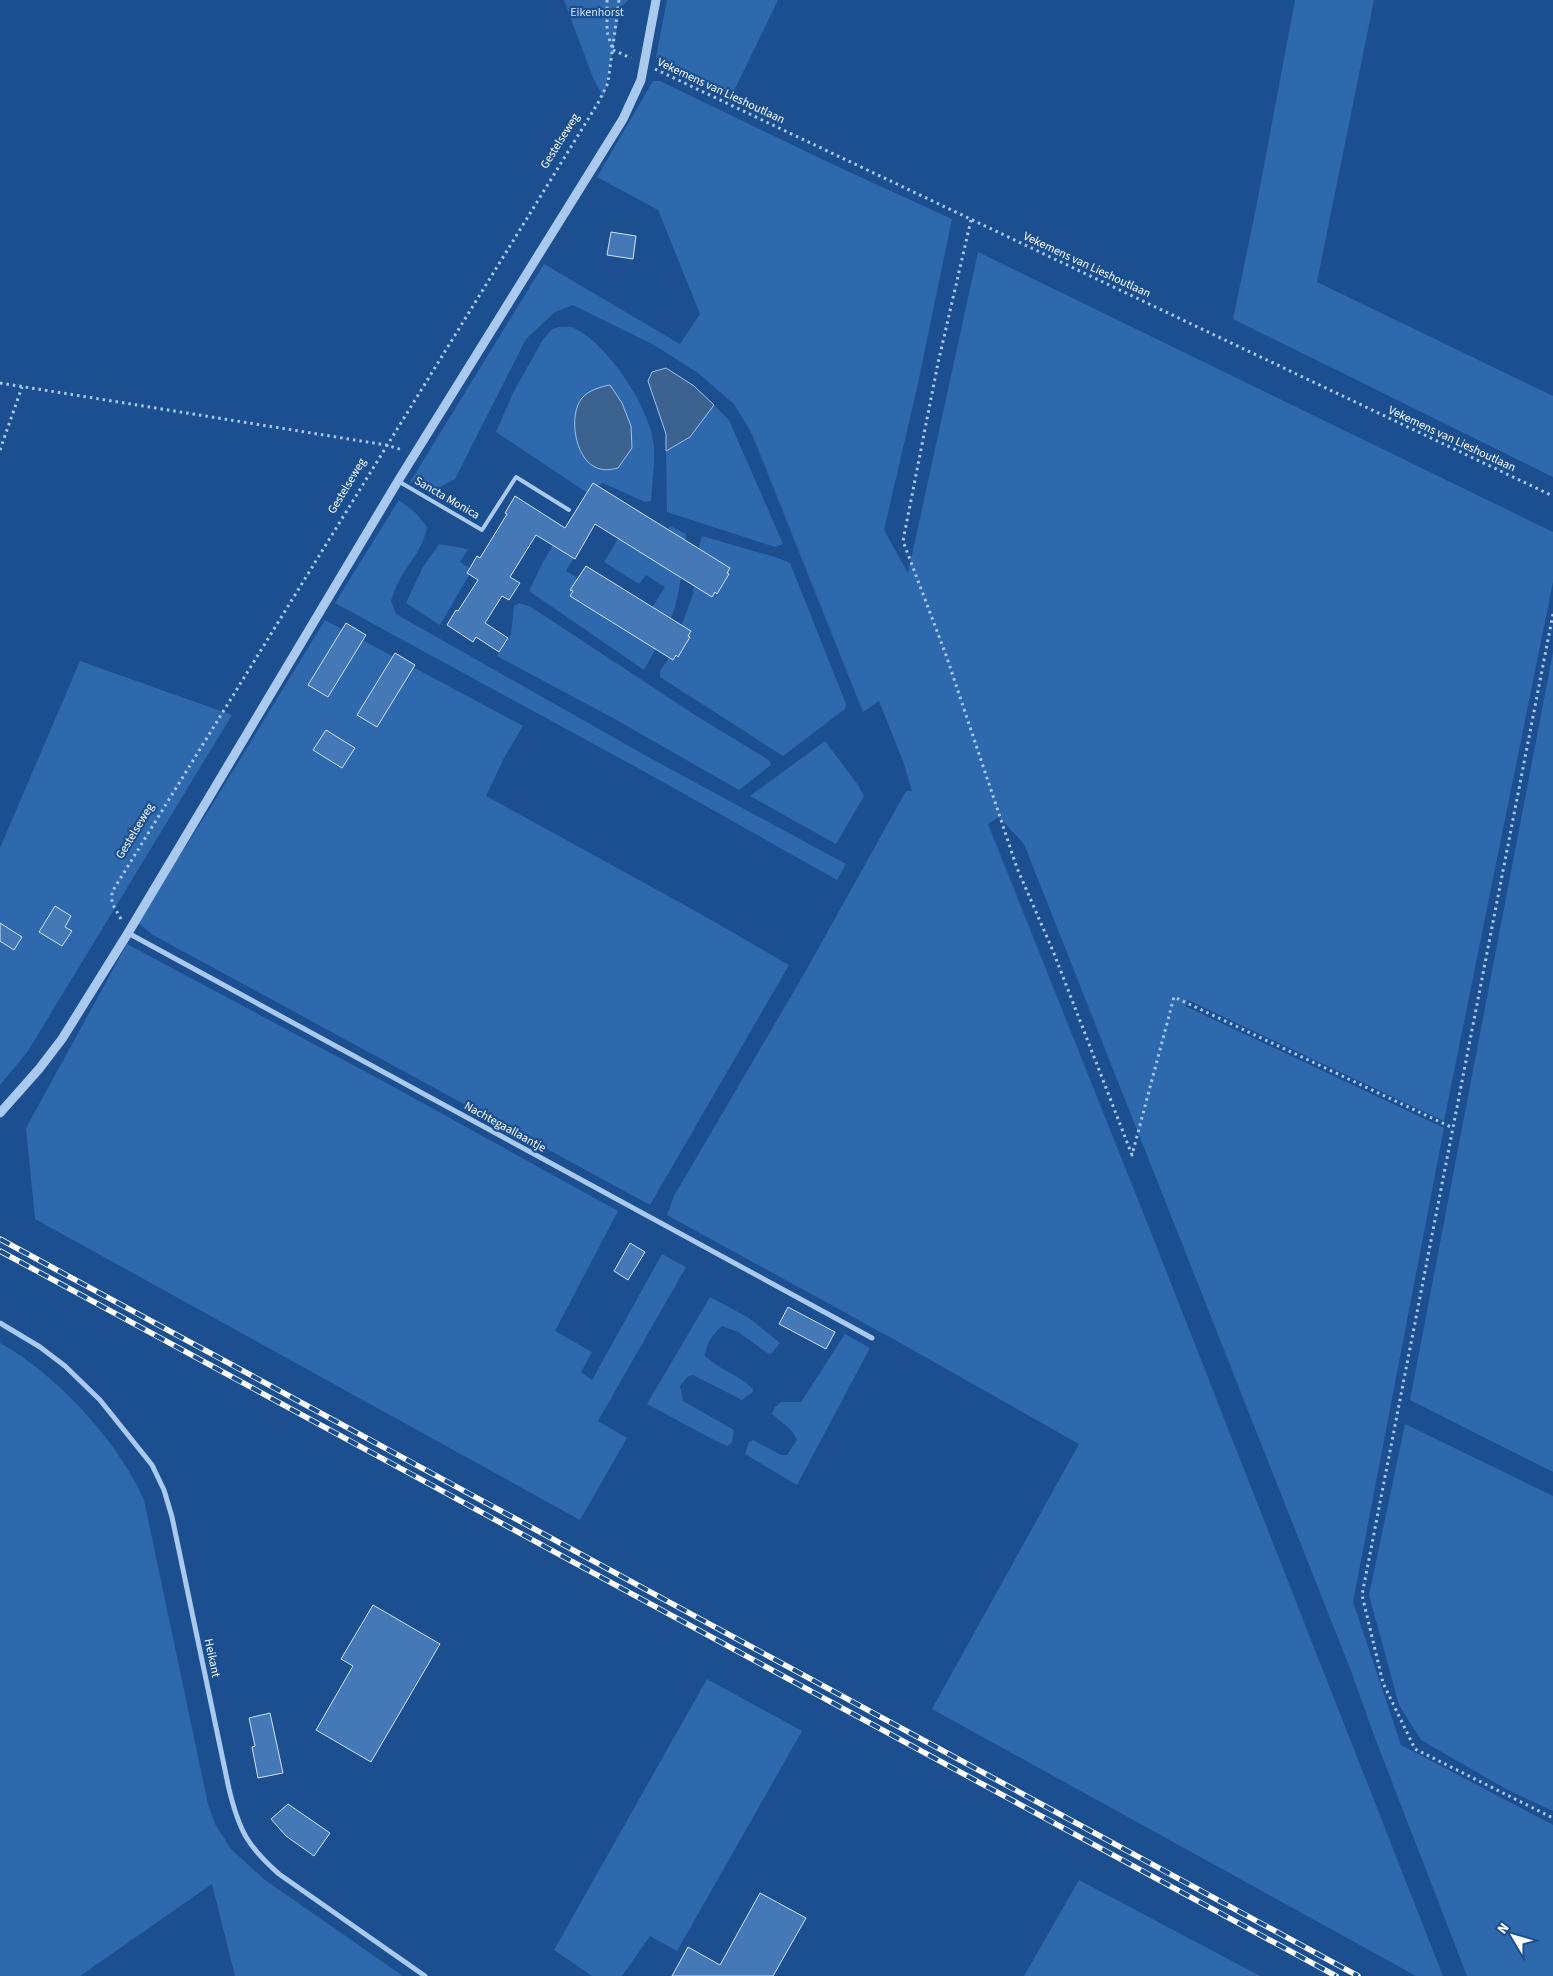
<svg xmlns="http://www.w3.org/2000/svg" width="1553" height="1976" viewBox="0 0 1553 1976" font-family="'Source Sans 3',sans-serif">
  <rect width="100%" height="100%" fill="#1b4f8f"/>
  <!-- green -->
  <g fill="#2e69ad">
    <path d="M 564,0 L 628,0 L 621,7 L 604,98 L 593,78 Z"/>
    <path d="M 667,0 L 778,0 L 732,95 L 665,63 L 656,57 Z"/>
    <path d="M 1295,0 L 1374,0 L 1317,282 L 1553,396 L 1553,477 L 1233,319 L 1256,208 Z"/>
    <path d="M 653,81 L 660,81 L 832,164 L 952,219 L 917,388 L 884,530 L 908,573 L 978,252 L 1553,532 L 1553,582 L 1444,1121 L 1188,1000 L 1185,1006 L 1444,1128 L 1353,1602 L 1401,1745 L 1553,1825 L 1553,1976 L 1467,1976 L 1375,1738 L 1351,1671 L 1024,844 L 999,817 L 988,824 L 1143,1212 L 1443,1976 L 1416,1976 L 932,1709 L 1079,1444 L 895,1340 L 667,1215 L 674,1196 L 804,974 L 906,791 L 912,791 L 904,764 L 879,701 L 863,712 L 752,434 L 734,404 L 698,373 L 654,345 L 573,305 L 555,312 L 526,339 L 455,479 L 433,491 L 410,482 L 544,264 L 680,344 L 700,314 L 658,210 L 597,177 Z"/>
    <path d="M 559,327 C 564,327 570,326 574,328 C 608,344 652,410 654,447 C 655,465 652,483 651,501 L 645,502 L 603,483 L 586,492 L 496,432 L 513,393 L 542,341 L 552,329 Z"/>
    <path d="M 714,405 L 729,420 L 783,544 L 775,547 L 667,512 L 666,451 L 690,437 Z"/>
    <path d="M 399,500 L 416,513 L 427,527 C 423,549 410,561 400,579 C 396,586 393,594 391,601 L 396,614 L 650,758 L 846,864 L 837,880 L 656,778 L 335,603 Z"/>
    <path d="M 670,526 L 686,534 C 684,558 681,584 675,607 C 668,629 655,650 644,670 L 529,591 L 543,562 L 553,545 L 574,558 L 566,571 L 645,619 L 665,587 L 646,575 L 639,584 L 604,562 L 625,527 L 651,553 Z"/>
    <path d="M 702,536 L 778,558 L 790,563 L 846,704 L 845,709 L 783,756 L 660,677 L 660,671 L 671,655 L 693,594 L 699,546 Z"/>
    <path d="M 439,544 L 468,549 L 460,562 L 472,570 L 440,625 L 406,603 L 423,567 Z"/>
    <path d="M 519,603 L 531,607 L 695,715 L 770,761 L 771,765 L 739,790 L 613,718 L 497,656 L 511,635 L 514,606 Z"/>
    <path d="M 325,620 L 523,726 L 505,756 L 486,796 L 699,913 L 789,965 L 650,1205 L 153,935 L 137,922 L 209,810 Z"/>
    <path d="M 1553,652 L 1553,1472 L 1410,1400 Z"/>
    <path d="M 80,661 L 232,715 L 28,1051 L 0,1085 L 0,848 Z"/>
    <path d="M 825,741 L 858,785 L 864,796 L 836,844 L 750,796 Z"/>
    <path d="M 127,944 L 381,1080 L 618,1211 L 555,1331 L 592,1352 L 581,1372 L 592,1380 L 662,1254 L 686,1267 L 598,1421 L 627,1438 L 580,1520 L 35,1219 L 26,1128 Z"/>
    <path d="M 710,1297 L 749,1318 L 780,1343 L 772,1353 L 769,1354 L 738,1332 L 722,1326 C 713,1334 706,1343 705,1356 C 720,1370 738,1374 753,1389 L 753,1392 L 742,1400 L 693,1375 L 687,1377 L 680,1386 L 683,1401 L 734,1430 L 732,1442 L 728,1446 L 714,1440 L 647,1404 Z"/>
    <path d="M 845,1334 L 870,1348 L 797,1485 L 745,1454 L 749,1442 L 753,1440 L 781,1455 L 787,1455 L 797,1440 L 792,1431 L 772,1414 L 775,1407 L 781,1402 L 801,1402 Z"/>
    <path d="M 0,1343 C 55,1373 119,1442 144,1500 L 208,1804 L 215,1824 L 231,1849 L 265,1880 L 403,1976 L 235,1976 L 212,1884 L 80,1976 L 0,1976 Z"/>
    <path d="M 1405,1424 L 1553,1496 L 1553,1811 L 1506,1789 L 1421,1740 L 1399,1705 L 1369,1595 Z"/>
    <path d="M 707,1679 L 802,1731 L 677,1951 L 650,1936 L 622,1976 L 592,1976 L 554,1950 Z"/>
    <path d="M 1079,1880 L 1260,1976 L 1024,1976 Z"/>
  </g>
  <!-- water -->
  <g fill="#3c6290" stroke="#9cc4f0">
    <path d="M 666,368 L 694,386 L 714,405 L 690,437 L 666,451 L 666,434 L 648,381 L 652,372 Z"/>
    <path d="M 610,385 L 622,403 L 631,426 L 632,448 L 618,468 C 609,470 603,471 595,467 C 575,458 568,415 582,398 C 589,390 600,387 610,385 Z"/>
  </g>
  <!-- building -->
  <g fill="#4478b7" stroke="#cfe3fa">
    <path d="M 611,232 L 636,236 L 633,259 L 607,255 Z"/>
    <path d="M 593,483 L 730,568 L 727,573 L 729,574 L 717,594 L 715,592 L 712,597 L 595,524 L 575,559 L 536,535 L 510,577 L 520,583 L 509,600 L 502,596 L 485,623 L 508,638 L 499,652 L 476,637 L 473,642 L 447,625 L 456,610 L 458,611 L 478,580 L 467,573 L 477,556 L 480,558 L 507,514 L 505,513 L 515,496 L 565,528 Z"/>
    <path d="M 586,566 L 691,631 L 688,636 L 690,637 L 678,657 L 676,655 L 673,660 L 570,596 L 573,591 L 570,590 Z"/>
    <path d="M 346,623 L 366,635 L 328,697 L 308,685 Z"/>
    <path d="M 395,653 L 415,665 L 377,727 L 357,715 Z"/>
    <path d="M 326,730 L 355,748 L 342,768 L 313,750 Z"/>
    <path d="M 55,906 L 71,916 L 65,927 L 72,931 L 62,946 L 39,932 Z"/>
    <path d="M 0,923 L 22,937 L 14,950 L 0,941 Z"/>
    <path d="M 630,1243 L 645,1252 L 628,1280 L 614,1271 Z"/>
    <path d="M 788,1307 L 835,1332 L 826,1349 L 779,1324 Z"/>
    <path d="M 373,1605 L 440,1644 L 371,1762 L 316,1730 L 353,1666 L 341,1659 Z"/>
    <path d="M 270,1713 L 283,1773 L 258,1778 L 252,1747 L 255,1746 L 249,1718 Z"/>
    <path d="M 288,1804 L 330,1833 L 314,1856 L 286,1836 L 271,1819 Z"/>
    <path d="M 760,1893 L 806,1918 L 773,1976 L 672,1976 L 688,1947 L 720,1965 Z"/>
  </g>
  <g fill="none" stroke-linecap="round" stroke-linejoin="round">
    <!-- path -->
    <g stroke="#a9c9ee" stroke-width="3" stroke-dasharray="2.5 4" stroke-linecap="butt">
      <path d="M 607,0 L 607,32 L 612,47"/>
      <path d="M 613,50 L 631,58"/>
      <path d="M 655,69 L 1553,496"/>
      <path d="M 971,220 L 938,363 L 903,541 L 946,655 L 1017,868 L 1053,951 L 1132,1155 L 1174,997 L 1453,1128"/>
      <path d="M 0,383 L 386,445 L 403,450"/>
      <path d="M 0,450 L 22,387"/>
      <path d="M 1553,614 L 1362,1595 L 1383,1683 L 1415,1749 L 1553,1818"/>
      <path d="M 121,919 L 112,903 L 112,892 L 598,103 L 608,83 L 619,0"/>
    </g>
    <!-- service -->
    <path stroke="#a9c9ee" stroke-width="4" d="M 398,481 L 482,530 L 516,477 L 569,510"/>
    <!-- minor -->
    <g stroke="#a9c9ee" stroke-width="5">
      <path d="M 128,933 L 872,1338"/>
      <path d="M 0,1323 L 40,1347 L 65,1366 L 100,1400 L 152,1465 L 164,1490 L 172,1517 L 229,1789 C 239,1830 247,1846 279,1874 L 425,1976"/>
    </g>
    <!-- tertiary -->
    <path stroke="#a9c9ee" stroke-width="9" d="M 0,1113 L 39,1069 L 62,1039 L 128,933 L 398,481 L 623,119 L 641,80 L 656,0"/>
    <defs>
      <g id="rail">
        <path d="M 0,1239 L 1358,1976"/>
        <path d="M 0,1251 L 1336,1976"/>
      </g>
    </defs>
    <!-- rail casing -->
    <use href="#rail" stroke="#fff" stroke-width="5.5"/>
    <!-- rail -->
    <use href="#rail" stroke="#1b4f8f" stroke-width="4" stroke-dasharray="11" stroke-linecap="butt"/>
  </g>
  <g text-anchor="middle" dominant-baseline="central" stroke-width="4.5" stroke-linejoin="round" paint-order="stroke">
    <!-- park labels -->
    <g font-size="12" fill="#cfe3fa" stroke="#1b4f8f">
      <text x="597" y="12">Eikenhorst</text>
    </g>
    <!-- street labels -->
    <g font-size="12" fill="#fff" stroke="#1b4f8f">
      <text transform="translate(721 91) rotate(25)">Vekemens van Lieshoutlaan</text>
      <text transform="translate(560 141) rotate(-58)">Gestelseweg</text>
      <text transform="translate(1087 265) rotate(25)">Vekemens van Lieshoutlaan</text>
      <text transform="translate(1452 439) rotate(25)">Vekemens van Lieshoutlaan</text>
      <text transform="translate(347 486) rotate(-59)">Gestelseweg</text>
      <text transform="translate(447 498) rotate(30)">Sancta Monica</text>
      <text transform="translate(135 831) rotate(-59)">Gestelseweg</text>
      <text transform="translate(505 1127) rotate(29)">Nachtegaallaantje</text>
      <text transform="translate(212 1658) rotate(78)">Heikant</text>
    </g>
  </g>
  <!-- north arrow -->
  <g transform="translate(1513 1936) rotate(308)" stroke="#1b4f8f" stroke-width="4" paint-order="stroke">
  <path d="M0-4L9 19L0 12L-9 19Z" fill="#ffffff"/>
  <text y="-8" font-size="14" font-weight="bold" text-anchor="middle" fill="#ffffff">N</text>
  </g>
</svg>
